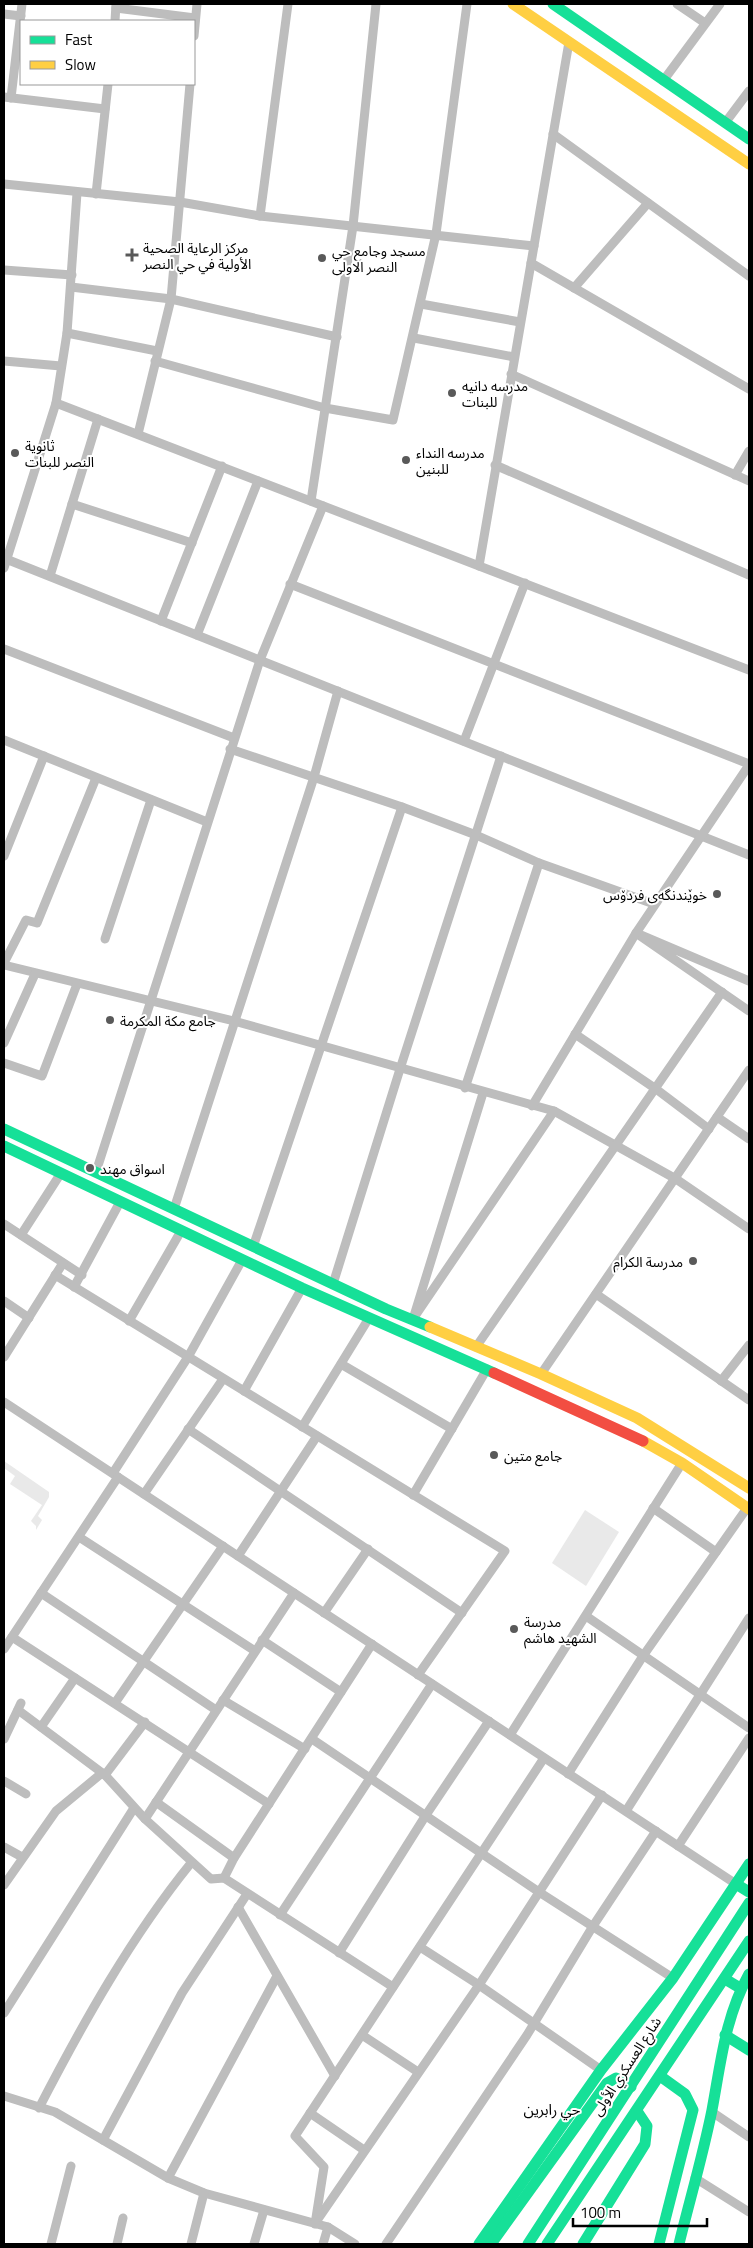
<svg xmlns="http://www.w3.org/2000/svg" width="753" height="2248" viewBox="0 0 753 2248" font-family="'Titillium Web','Noto Sans Arabic',sans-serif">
  <rect width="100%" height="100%" fill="#fff"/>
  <!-- green -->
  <g fill="#e9e9e9">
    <path d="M 4,1461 L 49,1492 L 49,1497 L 38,1516 L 42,1520 L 36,1530 L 36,1526 L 31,1521 L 42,1505 L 10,1484 L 15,1476 L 4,1468 Z"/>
    <path d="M 585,1510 L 619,1532 L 586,1586 L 552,1563 Z"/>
  </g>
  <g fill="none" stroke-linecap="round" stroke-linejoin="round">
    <!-- street -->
    <g stroke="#bdbdbd" stroke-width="9">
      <path d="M 677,4 L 705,23"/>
      <path d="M 116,8 L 195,18"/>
      <path d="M 4,14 L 21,16"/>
      <path d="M 115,21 L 116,4"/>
      <path d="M 194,36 L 197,4"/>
      <path d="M 663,81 L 720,4"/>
      <path d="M 4,97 L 105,109"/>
      <path d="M 11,98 L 22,4"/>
      <path d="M 725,123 L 749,91"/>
      <path d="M 553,134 L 749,276"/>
      <path d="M 4,184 L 180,202 L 260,216 L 534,246"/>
      <path d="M 96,194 L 108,84"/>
      <path d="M 260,216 L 288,4"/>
      <path d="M 531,263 L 749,389"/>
      <path d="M 4,270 L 72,275"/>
      <path d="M 71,287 L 171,299 L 337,337"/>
      <path d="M 574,288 L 648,203"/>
      <path d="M 421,304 L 520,322"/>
      <path d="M 67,333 L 157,351"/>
      <path d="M 414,338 L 514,357"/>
      <path d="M 4,361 L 61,366"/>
      <path d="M 155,361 L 325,408 L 393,420 L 436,234 L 467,4"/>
      <path d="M 511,374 L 749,481"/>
      <path d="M 56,403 L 749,670"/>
      <path d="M 138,434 L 171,299 L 190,84"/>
      <path d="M 495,465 L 749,575"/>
      <path d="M 735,475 L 749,451"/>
      <path d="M 311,501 L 353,226 L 376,4"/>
      <path d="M 72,504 L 192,543"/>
      <path d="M 6,559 L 749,855"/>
      <path d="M 479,566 L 569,42"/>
      <path d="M 4,568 L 56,403 L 67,333 L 77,193"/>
      <path d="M 50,576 L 98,419"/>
      <path d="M 290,584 L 749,764"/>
      <path d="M 161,621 L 222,466"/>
      <path d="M 197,635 L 258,481"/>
      <path d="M 4,649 L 234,738"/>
      <path d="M 4,740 L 207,822"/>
      <path d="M 464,741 L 525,583"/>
      <path d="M 230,749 L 402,807 L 476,835 L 539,863 L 654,904"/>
      <path d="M 4,856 L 44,756"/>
      <path d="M 105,939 L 151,800"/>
      <path d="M 4,963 L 26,920 L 37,923 L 96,778"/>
      <path d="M 4,965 L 234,1021 L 554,1111 L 676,1179 L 749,1229"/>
      <path d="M 749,981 L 636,933 L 749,1011"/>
      <path d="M 575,1034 L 656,1089 L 709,1129"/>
      <path d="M 4,1043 L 35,974"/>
      <path d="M 4,1063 L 42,1076 L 77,984"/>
      <path d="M 465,1088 L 539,863"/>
      <path d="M 483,1093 L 413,1319 L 554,1111"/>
      <path d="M 532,1106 L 636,933 L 749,765"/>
      <path d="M 717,1117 L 749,1139"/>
      <path d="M 96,1172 L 260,660 L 323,506"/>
      <path d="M 174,1209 L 314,777 L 338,691"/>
      <path d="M 4,1224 L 82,1275"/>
      <path d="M 21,1235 L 61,1173"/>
      <path d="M 253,1247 L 402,807"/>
      <path d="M 55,1275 L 505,1551 L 418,1675"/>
      <path d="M 333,1284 L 400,1069 L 501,756"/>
      <path d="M 74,1287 L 120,1202"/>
      <path d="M 596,1294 L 749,1400"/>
      <path d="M 4,1301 L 29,1318"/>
      <path d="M 129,1321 L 181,1231"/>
      <path d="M 476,1347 L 722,992"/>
      <path d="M 4,1357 L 63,1263"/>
      <path d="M 341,1364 L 452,1429"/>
      <path d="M 541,1374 L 749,1070"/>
      <path d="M 721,1381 L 749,1345"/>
      <path d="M 244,1391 L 302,1288"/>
      <path d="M 4,1402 L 736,1884"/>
      <path d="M 302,1427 L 369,1318"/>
      <path d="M 188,1429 L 462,1613"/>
      <path d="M 113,1473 L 188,1357 L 242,1260"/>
      <path d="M 144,1494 L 223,1379"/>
      <path d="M 413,1495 L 487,1369"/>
      <path d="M 653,1508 L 716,1552"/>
      <path d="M 79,1537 L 255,1651"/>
      <path d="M 238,1556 L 317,1436"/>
      <path d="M 41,1593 L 216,1710"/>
      <path d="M 324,1613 L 368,1549"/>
      <path d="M 586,1616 L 749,1728"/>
      <path d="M 12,1637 L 269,1804"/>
      <path d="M 262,1640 L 341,1692"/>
      <path d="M 4,1649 L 118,1477"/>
      <path d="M 223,1700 L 305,1749"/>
      <path d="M 115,1703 L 223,1546"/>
      <path d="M 18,1710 L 105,1775 L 145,1819 L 294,1593"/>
      <path d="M 41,1727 L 75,1678"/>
      <path d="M 510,1735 L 682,1463"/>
      <path d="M 4,1739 L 21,1703"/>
      <path d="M 312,1739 L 539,1892 L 673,1978"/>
      <path d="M 568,1774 L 643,1656 L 747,1508"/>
      <path d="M 105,1775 L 145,1722"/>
      <path d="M 4,1781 L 26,1794"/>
      <path d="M 156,1802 L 234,1858"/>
      <path d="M 626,1811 L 749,1618"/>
      <path d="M 145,1819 L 211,1879 L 224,1878 L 393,1987"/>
      <path d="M 678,1846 L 749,1738"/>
      <path d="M 4,1847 L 22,1857"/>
      <path d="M 224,1878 L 234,1858 L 372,1644"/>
      <path d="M 4,1885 L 56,1811 L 102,1773"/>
      <path d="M 238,1907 L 335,2076"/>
      <path d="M 280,1915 L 432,1684"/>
      <path d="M 420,1947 L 479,1985 L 601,2070"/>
      <path d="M 339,1953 L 426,1815 L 489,1721"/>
      <path d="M 4,2013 L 134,1808"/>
      <path d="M 362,2035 L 418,2072"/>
      <path d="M 4,2096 L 55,2112 L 168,2178 L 204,2193 L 328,2227 L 355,2244"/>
      <path d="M 39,2108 C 83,2023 131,1937 191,1863"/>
      <path d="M 712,2112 L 749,2137"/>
      <path d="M 310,2113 L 364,2150"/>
      <path d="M 103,2140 L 182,1993 L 247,1894"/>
      <path d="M 168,2178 L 277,1976"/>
      <path d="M 695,2178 L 749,2212"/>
      <path d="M 318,2219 L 479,1985 L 602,1795"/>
      <path d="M 315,2224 L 324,2167 L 295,2136 L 544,1758"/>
      <path d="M 51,2244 L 71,2166"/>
      <path d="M 117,2244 L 123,2218"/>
      <path d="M 191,2244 L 204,2193"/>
      <path d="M 254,2244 L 264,2210"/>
      <path d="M 323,2244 L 328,2227"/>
      <path d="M 386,2244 L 527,2035 L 593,1926 L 656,1831"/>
    </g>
    <!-- fast -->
    <g stroke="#16e098" stroke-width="11">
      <path d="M 553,4 L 749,139"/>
      <path d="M 4,1129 L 386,1309 L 430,1327"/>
      <path d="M 4,1146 L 302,1288 L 494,1373"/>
      <path d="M 736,1884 L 749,1892"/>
      <path d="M 725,1979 L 740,1988"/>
      <path d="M 725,2035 L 749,2050"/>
      <path d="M 479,2244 L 601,2070 L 673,1978 L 749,1864"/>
      <path d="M 491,2244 L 607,2083 L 616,2078 L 631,2087"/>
      <path d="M 528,2244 L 749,1903"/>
      <path d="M 547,2244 L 749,1941"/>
      <path d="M 583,2244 L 645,2144 L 647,2126 L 637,2111"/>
      <path d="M 659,2244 L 693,2110 L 685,2094 L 660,2076"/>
      <path d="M 679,2244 C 690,2199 703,2155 712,2110 C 721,2062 725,2017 749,1974"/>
    </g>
    <!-- slow -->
    <g stroke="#ffcf43" stroke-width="11">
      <path d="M 513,4 L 749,164"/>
      <path d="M 430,1327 L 541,1374 L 637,1418 L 749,1488"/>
      <path d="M 643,1441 L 682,1463 L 749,1509"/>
    </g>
    <!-- jam -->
    <path stroke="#f24e42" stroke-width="11" d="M 494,1373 L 643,1441"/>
  </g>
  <!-- markers -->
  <g fill="#595959" stroke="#fff" stroke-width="2">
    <path d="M129.5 247.5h5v5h5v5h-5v5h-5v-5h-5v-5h5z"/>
    <circle cx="322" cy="258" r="5"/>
    <circle cx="452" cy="393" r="5"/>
    <circle cx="15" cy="453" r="5"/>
    <circle cx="406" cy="460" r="5"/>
    <circle cx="717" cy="894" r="5"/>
    <circle cx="110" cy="1020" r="5"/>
    <circle cx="90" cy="1168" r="5"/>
    <circle cx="693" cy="1261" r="5"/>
    <circle cx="494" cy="1455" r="5"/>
    <circle cx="514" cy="1629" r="5"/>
  </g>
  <g text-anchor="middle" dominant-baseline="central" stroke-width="4" stroke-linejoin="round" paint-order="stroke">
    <!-- poi labels -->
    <g font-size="14" fill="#000" stroke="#fff" text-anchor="start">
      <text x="143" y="247">مركز الرعاية الصحية<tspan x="143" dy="16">الأولية في حي النصر</tspan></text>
      <text x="332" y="250">مسجد وجامع حي<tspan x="332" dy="16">النصر الاولى</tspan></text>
      <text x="462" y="385">مدرسه دانيه<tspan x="462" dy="16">للبنات</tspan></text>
      <text x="25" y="445">ثانوية<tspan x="25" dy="16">النصر للبنات</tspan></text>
      <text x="416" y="452">مدرسه النداء<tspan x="416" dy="16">للبنين</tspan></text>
      <text x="707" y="894" text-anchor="end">خوێندنگەی فردۆس</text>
      <text x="120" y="1020">جامع مكة المكرمة</text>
      <text x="100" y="1168">اسواق مهند</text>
      <text x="683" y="1261" text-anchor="end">مدرسة الكرام</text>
      <text x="504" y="1455">جامع متين</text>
      <text x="524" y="1621">مدرسة<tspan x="524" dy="16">الشهيد هاشم</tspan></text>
    </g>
    <!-- street labels -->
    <g font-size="14" fill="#000" stroke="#fff">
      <text transform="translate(626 2066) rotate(-57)">شارع العسكري الأولى</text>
    </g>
    <!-- neighbourhood labels -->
    <g font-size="15" fill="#000" stroke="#fff">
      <text x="552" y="2109">حي رابرين</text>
    </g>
  </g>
  <!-- border -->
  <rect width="753" height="2248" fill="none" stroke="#000000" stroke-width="10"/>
  <!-- legend -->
  <rect x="20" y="20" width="175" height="65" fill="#ffffff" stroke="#999999"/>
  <rect x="30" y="36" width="25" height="8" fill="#16e098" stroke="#999999"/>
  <text x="65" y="45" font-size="15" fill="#000000">Fast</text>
  <rect x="30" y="61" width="25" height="8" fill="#ffcf43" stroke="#999999"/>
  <text x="65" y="70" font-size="15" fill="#000000">Slow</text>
  <!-- scale -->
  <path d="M573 2218v8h134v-8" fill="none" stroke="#000000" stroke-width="2.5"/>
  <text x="580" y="2218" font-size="15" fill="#000000" stroke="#ffffff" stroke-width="4" paint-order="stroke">100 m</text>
</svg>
